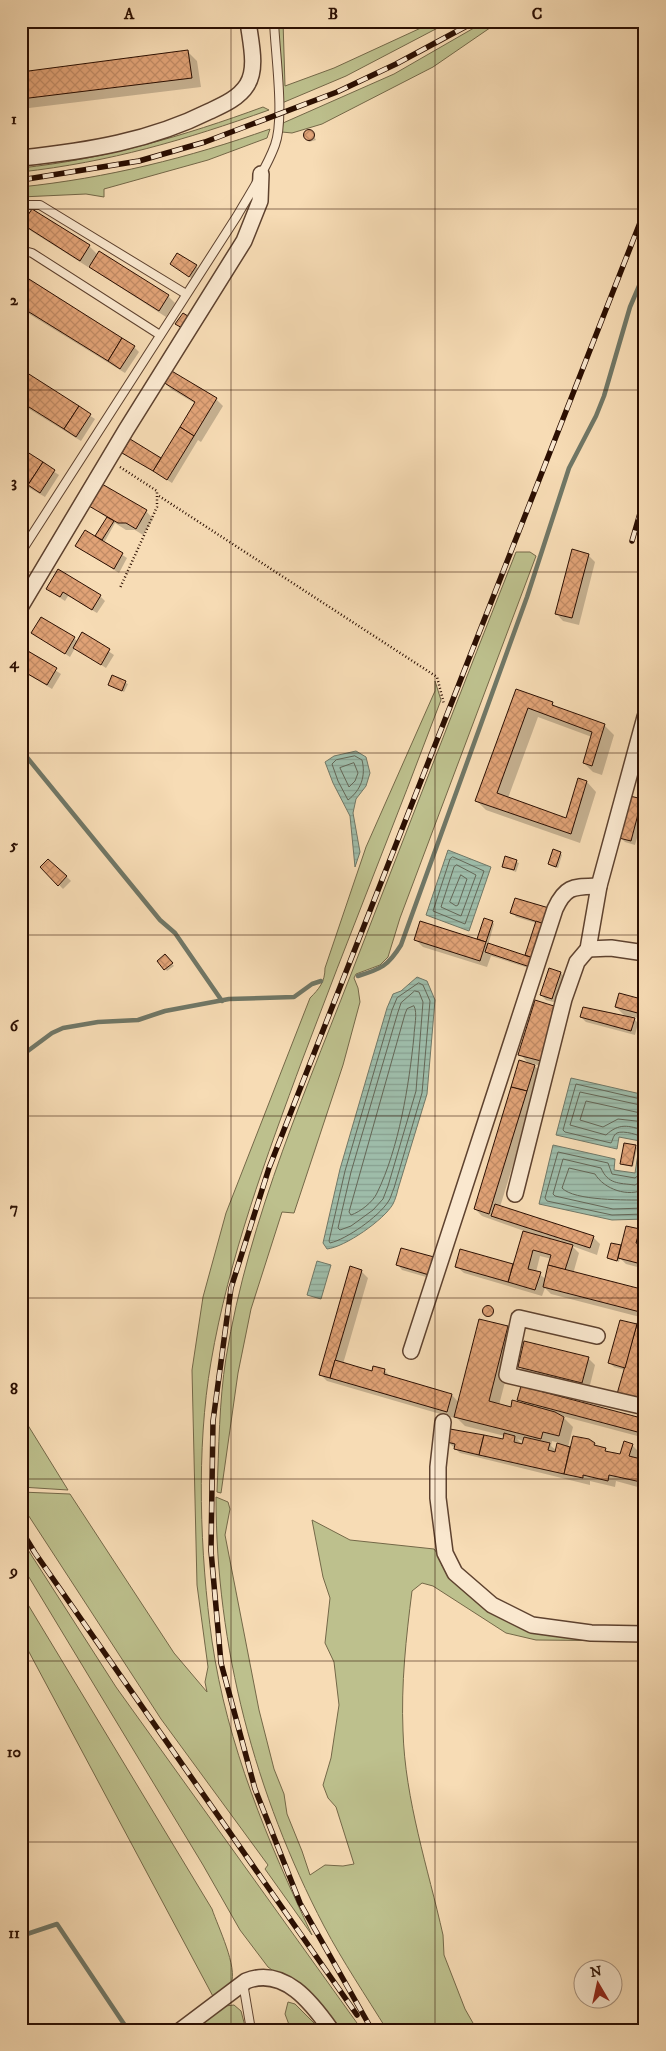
<svg xmlns="http://www.w3.org/2000/svg" width="666" height="2051" viewBox="0 0 666 2051" font-family="'IM FELL DW Pica',serif">
  <defs>
    <pattern id="water-rules" width="6" height="5" patternUnits="userSpaceOnUse" patternTransform="scale(1.25)"><rect width="6" height="5" fill="#9ebca9"/><path d="M0 2.5h6" fill="none" stroke="#88a090"/></pattern>
    <pattern id="building-cross-hatch" width="8" height="8" patternUnits="userSpaceOnUse" patternTransform="scale(1.25)"><rect width="8" height="8" fill="#e1a377"/><path d="M0 0l8 8M0 8l8-8" fill="none" stroke="#c18b65"/></pattern>
  </defs>
  <rect width="100%" height="100%" fill="#f7dcb5"/>
  <filter id="stains"><feTurbulence type="fractalNoise" baseFrequency=".004" numOctaves="4"/><feColorMatrix values="0 0 0 0 .2 0 0 0 0 .09 0 0 0 0 .02 0 0 0 .5 -.17"/></filter>
  <radialGradient id="worn" r=".72"><stop offset=".6" stop-color="#630" stop-opacity="0"/><stop offset="1" stop-color="#630" stop-opacity=".3"/></radialGradient>
  <!-- grass -->
  <g fill="#bdc08d" stroke="#746848">
    <path d="M 277,21 L 283,21 L 285,86 L 334,68 L 436,21 L 451,21 L 346,76 L 282,103 Z"/>
    <path d="M 486,21 L 500,21 L 433,67 L 322,124 L 292,133 L 282,132 L 283,123 L 394,74 Z"/>
    <path d="M 263,107 L 269,110 C 185,140 110,162 21,172 L 21,168 C 105,159 184,136 263,107 Z"/>
    <path d="M 270,129 L 267,138 L 208,160 L 104,189 L 104,197 L 86,194 L 21,197 L 21,187 C 107,178 188,158 270,129 Z"/>
    <path d="M 516,552 L 530,552 L 536,556 L 400,918 L 388,957 L 380,965 L 356,974 L 354,978 L 358,988 L 360,1002 L 343,1065 L 294,1213 L 282,1212 L 251,1309 L 238,1373 L 221,1493 L 217,1492 C 219,1447 219,1402 226,1358 C 249,1216 309,1084 360,951 C 412,818 463,685 516,552 Z"/>
    <path d="M 435,681 L 441,700 C 396,820 348,938 303,1058 C 266,1158 229,1257 211,1362 C 196,1449 200,1554 212,1641 C 227,1745 268,1842 312,1935 L 265,1869 L 268,1865 L 161,1719 L 21,1504 L 21,1492 L 70,1494 L 174,1653 L 207,1692 L 205,1682 L 208,1667 L 197,1585 L 192,1370 L 203,1297 L 226,1213 L 310,998 C 319,989 325,982 325,968 L 366,847 L 435,691 Z"/>
    <path d="M 21,1414 L 68,1490 L 21,1487 Z"/>
    <path d="M 216,1497 L 228,1502 L 230,1509 L 225,1535 L 259,1710 L 274,1769 L 284,1794 L 287,1814 L 302,1851 L 310,1875 L 325,1865 L 343,1866 L 354,1864 L 336,1807 L 328,1798 L 323,1785 L 331,1758 L 339,1705 L 334,1662 L 325,1643 L 330,1598 L 323,1577 L 312,1520 L 350,1540 L 434,1549 L 441,1558 L 442,1566 L 479,1602 L 498,1616 L 645,1641 L 536,1640 L 506,1633 L 433,1586 L 422,1583 L 412,1591 C 406,1638 401,1684 403,1731 C 405,1800 428,1868 443,1935 L 444,1955 L 465,2009 L 477,2030 L 387,2030 C 366,1996 343,1962 324,1926 C 255,1794 216,1647 216,1497 Z"/>
    <path d="M 21,1539 L 116,1687 L 362,2030 L 337,2030 L 283,1978 L 268,1967 L 240,1930 L 203,1865 L 21,1564 Z"/>
    <path d="M 21,1593 L 212,1909 C 218,1927 238,1967 231,1984 C 228,1990 220,1997 216,2002 L 21,1637 Z"/>
    <path d="M 288,2002 L 295,2004 L 321,2030 L 291,2030 L 285,2014 Z"/>
    <path d="M 234,2005 L 241,2011 L 246,2030 L 207,2030 L 204,2022 L 225,2006 Z"/>
  </g>
  <!-- water -->
  <g fill="url(#water-rules)" stroke="#707766">
    <path d="M 356,751 L 366,757 L 370,773 L 366,786 L 356,799 L 353,813 L 360,852 L 355,867 L 350,816 L 333,783 L 325,762 L 334,756 Z"/>
    <path d="M 448,850 L 491,867 L 469,931 L 426,915 Z"/>
    <path d="M 417,977 L 427,981 L 435,1000 L 427,1094 L 398,1189 C 397,1194 395,1200 393,1204 C 384,1220 345,1247 327,1249 L 323,1243 L 340,1169 L 387,1008 L 393,994 L 401,991 Z"/>
    <path d="M 571,1078 L 645,1095 L 645,1219 L 612,1220 L 539,1204 L 553,1145 L 615,1159 L 614,1170 L 635,1173 L 640,1141 L 619,1137 L 617,1149 L 556,1135 Z"/>
    <path d="M 317,1261 L 331,1265 L 321,1299 L 307,1295 Z"/>
  </g>
  <!-- shadow -->
  <g fill="#0003" fill-rule="evenodd">
    <path d="M 21,21 L 82,21 L 21,29 Z"/>
    <path d="M 188,52 L 197,61 L 201,87 L 21,109 L 21,68 L 25,72 Z"/>
    <path d="M 311,131 L 316,140 L 309,142 L 304,135 Z"/>
    <path d="M 33,210 L 89,246 L 98,255 L 168,296 L 175,303 L 166,317 L 98,273 L 89,265 L 88,267 L 31,231 L 24,224 Z"/>
    <path d="M 171,264 L 196,266 L 200,271 L 194,280 Z"/>
    <path d="M 21,275 L 134,347 L 139,352 L 125,373 L 21,309 Z"/>
    <path d="M 21,371 L 95,419 L 81,441 L 21,404 Z"/>
    <path d="M 164,382 L 216,399 L 223,406 L 201,442 L 198,440 L 172,483 L 124,452 L 161,459 L 196,404 L 171,389 Z"/>
    <path d="M 21,450 L 59,475 L 45,497 L 21,483 Z"/>
    <path d="M 91,506 L 146,511 L 153,519 L 143,535 L 135,530 L 126,530 L 115,523 L 104,543 L 127,558 L 119,573 L 77,546 L 96,538 L 107,518 Z"/>
    <path d="M 588,555 L 595,562 L 579,625 L 563,621 L 556,613 Z"/>
    <path d="M 47,589 L 100,596 L 105,601 L 97,613 L 68,596 L 65,601 Z"/>
    <path d="M 33,633 L 74,638 L 78,642 L 83,634 L 114,655 L 106,668 L 75,648 L 70,657 Z"/>
    <path d="M 21,648 L 61,674 L 52,689 L 21,670 Z"/>
    <path d="M 112,677 L 128,684 L 124,692 L 109,684 Z"/>
    <path d="M 517,690 L 552,703 L 558,709 L 604,725 L 614,735 L 602,775 L 593,772 L 584,763 L 592,737 L 538,717 L 508,798 L 566,819 L 579,780 L 587,782 L 596,792 L 580,843 L 486,810 L 476,800 Z"/>
    <path d="M 641,800 L 645,803 L 645,809 L 635,845 L 625,842 L 621,838 Z"/>
    <path d="M 560,853 L 562,855 L 558,868 L 551,866 L 549,864 Z"/>
    <path d="M 506,858 L 519,863 L 516,872 L 504,867 Z"/>
    <path d="M 42,867 L 66,876 L 71,881 L 63,889 Z"/>
    <path d="M 548,909 L 535,970 L 491,956 L 487,967 L 423,947 L 416,940 L 482,942 L 479,939 L 492,922 L 494,924 L 488,945 L 525,957 L 536,923 L 516,917 L 512,912 Z"/>
    <path d="M 165,956 L 174,966 L 167,971 L 158,961 Z"/>
    <path d="M 561,973 L 565,978 L 557,1003 L 546,1000 L 541,995 Z"/>
    <path d="M 645,1001 L 645,1020 L 631,1016 L 638,1023 L 635,1035 L 586,1022 L 581,1017 L 609,1015 L 610,1012 L 626,1017 L 616,1007 Z"/>
    <path d="M 535,1002 L 548,1068 L 531,1063 L 539,1070 L 531,1097 L 533,1100 L 500,1207 L 593,1237 L 600,1244 L 597,1255 L 572,1246 L 579,1253 L 573,1274 L 645,1292 L 645,1407 L 625,1370 L 614,1367 L 610,1363 L 638,1327 L 640,1317 L 551,1294 L 545,1288 L 542,1296 L 464,1273 L 456,1266 L 461,1251 L 514,1266 L 524,1231 L 482,1216 L 475,1209 L 530,1065 L 520,1054 ZM 540,1256 L 552,1259 L 546,1279 L 536,1272 Z"/>
    <path d="M 635,1146 L 637,1148 L 633,1167 L 624,1165 L 622,1163 Z"/>
    <path d="M 639,1230 L 645,1236 L 645,1269 L 626,1264 L 620,1258 L 619,1262 L 609,1258 L 612,1244 L 622,1247 Z"/>
    <path d="M 402,1249 L 433,1279 L 402,1270 L 398,1265 Z"/>
    <path d="M 361,1271 L 368,1278 L 343,1364 L 373,1372 L 385,1371 L 392,1378 L 452,1395 L 459,1403 L 507,1327 L 517,1336 L 499,1405 L 512,1408 L 524,1405 L 519,1399 L 645,1421 L 645,1438 L 562,1416 L 573,1427 L 568,1447 L 594,1444 L 609,1453 L 621,1456 L 632,1445 L 639,1452 L 637,1460 L 645,1461 L 645,1489 L 616,1481 L 615,1487 L 590,1481 L 590,1485 L 460,1453 L 448,1442 L 504,1441 L 505,1436 L 465,1426 L 455,1416 L 454,1418 L 327,1381 L 320,1374 ZM 517,1439 L 524,1441 L 523,1445 ZM 552,1441 L 559,1443 L 557,1451 L 551,1446 Z"/>
    <circle cx="489" cy="1312" r="5"/>
    <path d="M 588,1358 L 595,1365 L 589,1389 L 526,1373 L 519,1366 Z"/>
  </g>
  <g fill="none" stroke-linecap="round" stroke-linejoin="round">
    <!-- shore -->
    <g stroke="#646656" stroke-width="1">
      <path d="M 355,756 L 362,760 C 366,776 361,790 348,800 L 338,781 L 332,764 L 336,760 Z"/>
      <path d="M 354,763 L 358,773 L 355,781 L 349,787 L 340,768 Z"/>
      <path d="M 453,857 L 484,871 L 465,924 L 433,911 L 450,859 Z"/>
      <path d="M 457,865 L 476,875 L 461,916 L 441,907 L 454,867 Z"/>
      <path d="M 461,875 L 467,879 L 458,905 L 456,906 L 450,902 Z"/>
      <path d="M 419,983 L 423,985 L 430,1001 L 422,1093 L 394,1188 C 392,1192 391,1198 388,1202 C 378,1217 347,1239 330,1243 L 329,1241 L 345,1171 L 392,1010 L 397,998 Z"/>
      <path d="M 415,991 L 419,992 L 423,1002 L 416,1091 L 388,1186 L 383,1199 L 373,1210 L 351,1226 L 340,1230 L 338,1228 L 351,1172 L 398,1012 L 401,1003 Z"/>
      <path d="M 414,1006 C 418,1013 414,1028 414,1036 C 409,1085 399,1148 377,1193 C 373,1202 360,1212 351,1215 L 349,1212 L 405,1014 L 407,1009 Z"/>
      <path d="M 645,1100 L 576,1084 L 563,1130 L 565,1132 L 611,1143 C 613,1140 613,1135 617,1133 C 623,1130 641,1135 645,1139"/>
      <path d="M 645,1106 L 580,1092 L 570,1125 L 606,1135 C 619,1123 628,1125 645,1131"/>
      <path d="M 645,1114 L 586,1101 L 580,1120 L 603,1127 L 618,1119 L 645,1122"/>
      <path d="M 645,1145 L 640,1174 L 635,1178 L 612,1174 L 608,1163 L 558,1152 L 545,1198 L 547,1201 L 612,1215 L 645,1214"/>
      <path d="M 645,1179 L 635,1185 C 618,1183 608,1184 601,1168 L 563,1159 L 553,1194 L 555,1196 L 613,1209 L 645,1208"/>
      <path d="M 645,1189 C 628,1198 604,1189 595,1174 L 569,1168 L 562,1188 C 574,1201 627,1200 645,1200"/>
    </g>
    <!-- stream -->
    <g stroke="#707766" stroke-width="4.5">
      <path d="M 21,750 L 160,920 L 175,933 L 222,1001"/>
      <path d="M 358,976 C 381,969 388,966 401,945 L 527,597 L 569,468 L 596,416 L 604,396 L 630,307 L 645,272"/>
      <path d="M 21,1056 L 52,1033 L 63,1028 L 98,1022 L 138,1020 L 165,1011 L 229,999 L 294,997 L 312,984 L 321,981"/>
      <path d="M 21,1936 L 57,1924 L 128,2030"/>
    </g>
  </g>
  <!-- building -->
  <g fill="url(#building-cross-hatch)" stroke="#2b0f02">
    <path d="M 188,50 L 192,78 L 21,99 L 21,72 Z"/>
    <circle cx="309" cy="135" r="5.5"/>
    <path d="M 32,209 L 90,245 L 80,261 L 22,224 Z"/>
    <path d="M 99,251 L 169,295 L 159,311 L 89,267 Z"/>
    <path d="M 177,253 L 197,265 L 189,277 L 170,264 Z"/>
    <path d="M 21,274 L 122,338 L 108,361 L 21,307 Z"/>
    <path d="M 183,313 L 191,318 L 184,329 L 175,324 Z"/>
    <path d="M 122,338 L 135,346 L 120,369 L 108,361 Z"/>
    <path d="M 21,369 L 79,406 L 64,429 L 21,402 Z"/>
    <path d="M 170,370 L 217,398 L 194,436 L 180,427 L 195,402 L 163,382 Z"/>
    <path d="M 79,406 L 91,414 L 76,437 L 64,429 Z"/>
    <path d="M 180,427 L 194,436 L 167,480 L 153,471 Z"/>
    <path d="M 130,439 L 161,458 L 153,471 L 122,453 Z"/>
    <path d="M 21,448 L 43,462 L 28,485 L 21,481 Z"/>
    <path d="M 43,462 L 55,470 L 40,493 L 28,485 Z"/>
    <path d="M 102,484 L 147,510 L 136,529 L 126,523 L 118,523 L 89,506 Z"/>
    <path d="M 107,517 L 114,521 L 102,540 L 95,536 Z"/>
    <path d="M 85,530 L 123,553 L 114,569 L 75,546 Z"/>
    <path d="M 572,549 L 589,554 L 572,618 L 555,614 Z"/>
    <path d="M 58,569 L 101,595 L 92,610 L 63,592 L 60,597 L 46,589 Z"/>
    <path d="M 41,617 L 75,637 L 65,654 L 31,633 Z"/>
    <path d="M 82,632 L 110,649 L 101,665 L 73,648 Z"/>
    <path d="M 21,647 L 57,668 L 47,685 L 21,670 Z"/>
    <path d="M 112,675 L 126,681 L 122,691 L 108,685 Z"/>
    <path d="M 516,689 L 553,702 L 552,705 L 605,724 L 592,766 L 583,763 L 592,732 L 528,708 L 497,793 L 566,818 L 578,778 L 587,781 L 571,834 L 475,801 Z"/>
    <path d="M 630,796 L 642,799 L 631,841 L 619,838 Z"/>
    <path d="M 553,849 L 561,852 L 556,867 L 548,864 Z"/>
    <path d="M 505,856 L 517,860 L 514,870 L 502,867 Z"/>
    <path d="M 48,859 L 67,876 L 58,886 L 40,867 Z"/>
    <path d="M 515,898 L 549,908 L 544,924 L 510,913 Z"/>
    <path d="M 484,918 L 493,921 L 486,942 L 477,939 Z"/>
    <path d="M 420,921 L 486,942 L 480,961 L 414,940 Z"/>
    <path d="M 536,921 L 544,924 L 533,958 L 525,955 Z"/>
    <path d="M 488,943 L 533,958 L 530,967 L 485,952 Z"/>
    <path d="M 165,954 L 173,963 L 164,970 L 157,961 Z"/>
    <path d="M 549,968 L 561,972 L 552,999 L 540,995 Z"/>
    <path d="M 619,993 L 645,1000 L 645,1015 L 615,1007 Z"/>
    <path d="M 535,1000 L 557,1007 L 541,1061 L 518,1055 Z"/>
    <path d="M 583,1007 L 635,1018 L 631,1031 L 580,1017 Z"/>
    <path d="M 519,1060 L 535,1065 L 527,1091 L 511,1087 Z"/>
    <path d="M 511,1087 L 527,1091 L 489,1214 L 474,1209 Z"/>
    <path d="M 624,1143 L 636,1145 L 632,1166 L 620,1164 Z"/>
    <path d="M 495,1204 L 594,1236 L 590,1248 L 491,1216 Z"/>
    <path d="M 626,1226 L 640,1229 L 636,1243 L 645,1245 L 645,1265 L 618,1258 Z"/>
    <path d="M 523,1231 L 573,1245 L 565,1270 L 548,1265 L 551,1255 L 533,1250 L 528,1269 L 541,1272 L 535,1290 L 508,1282 Z"/>
    <path d="M 611,1243 L 621,1245 L 617,1261 L 607,1258 Z"/>
    <path d="M 401,1248 L 434,1257 L 429,1275 L 396,1265 Z"/>
    <path d="M 460,1249 L 513,1264 L 508,1282 L 455,1267 Z"/>
    <path d="M 548,1265 L 645,1290 L 645,1304 L 643,1303 L 640,1312 L 543,1287 Z"/>
    <path d="M 350,1266 L 362,1270 L 330,1378 L 319,1375 Z"/>
    <path d="M 643,1303 L 645,1304 L 645,1402 L 617,1394 Z"/>
    <circle cx="488" cy="1311" r="5.5"/>
    <path d="M 479,1319 L 508,1326 L 489,1401 L 511,1407 L 512,1400 L 555,1412 L 564,1417 L 559,1436 L 543,1432 L 541,1439 L 454,1417 Z"/>
    <path d="M 620,1320 L 637,1324 L 625,1368 L 608,1363 Z"/>
    <path d="M 524,1341 L 589,1357 L 582,1383 L 518,1367 Z"/>
    <path d="M 335,1360 L 372,1371 L 373,1366 L 385,1369 L 384,1374 L 452,1394 L 447,1412 L 330,1378 Z"/>
    <path d="M 521,1386 L 645,1419 L 645,1434 L 517,1400 Z"/>
    <path d="M 450,1429 L 484,1435 L 479,1455 L 454,1449 L 455,1444 L 447,1442 Z"/>
    <path d="M 504,1433 L 515,1436 L 514,1442 L 522,1444 L 524,1437 L 550,1443 L 548,1450 L 555,1452 L 557,1443 L 570,1447 L 564,1474 L 479,1455 L 484,1435 L 503,1439 Z"/>
    <path d="M 573,1436 L 589,1439 L 595,1443 L 594,1445 L 606,1448 L 605,1451 L 620,1454 L 624,1441 L 633,1444 L 629,1456 L 645,1460 L 641,1482 L 609,1475 L 608,1481 L 583,1475 L 583,1478 L 564,1474 Z"/>
    <path d="M 645,1466 L 645,1487 L 640,1486 Z"/>
  </g>
  <g fill="none" stroke-linecap="round" stroke-linejoin="round">
    <defs>
      <g id="lane">
        <path d="M 200,21 L 200,24"/>
        <path d="M 21,205 L 40,205 L 186,294"/>
        <path d="M 21,250 L 32,253 L 160,335"/>
        <path d="M 21,552 L 237,216 C 250,193 266,170 275,145 C 285,118 275,52 274,21"/>
        <path d="M 243,1983 L 251,2030"/>
      </g>
      <g id="street">
        <path d="M 21,158 C 88,151 150,141 210,111 C 223,105 239,98 247,85 C 258,68 250,40 248,21"/>
        <path d="M 21,606 L 126,430 L 244,241 L 260,201 L 261,174"/>
        <path d="M 588,949 L 611,948 L 645,953"/>
        <path d="M 515,1194 L 564,999 L 577,962 L 588,949 L 599,886 L 645,717"/>
        <path d="M 597,1336 L 519,1318 L 507,1375 L 645,1407"/>
        <path d="M 411,1351 L 555,909 C 566,885 574,887 599,886"/>
        <path d="M 443,1422 L 438,1467 L 438,1498 L 445,1553 L 455,1573 L 492,1605 L 532,1625 L 591,1633 L 645,1634"/>
        <path d="M 181,2030 L 246,1981 C 284,1966 312,2003 331,2030"/>
      </g>
    </defs>
    <!-- lane casing -->
    <use href="#lane" stroke="#5e422f" stroke-width="10"/>
    <!-- street casing -->
    <use href="#street" stroke="#5e422f" stroke-width="18"/>
    <!-- path -->
    <g stroke="#2b0f02" stroke-width="2.5" stroke-dasharray="1 2.5" stroke-linecap="butt">
      <path d="M 120,467 L 157,491 L 157,507 L 120,588"/>
      <path d="M 159,496 L 437,677 L 444,704"/>
    </g>
    <!-- lane -->
    <use href="#lane" stroke="#fae8cf" stroke-width="8"/>
    <!-- street -->
    <use href="#street" stroke="#fae8cf" stroke-width="15"/>
    <defs>
      <g id="rail">
        <path d="M 21,180 L 139,161 L 205,142 L 337,92 L 396,64 L 476,21"/>
        <path d="M 632,541 L 645,496"/>
        <path d="M 21,1530 L 35,1553 L 357,2015"/>
        <path d="M 372,2030 L 300,1903 L 255,1789 L 221,1663 L 211,1551 L 213,1421 L 231,1288 L 269,1168 L 645,210"/>
      </g>
    </defs>
    <!-- rail casing -->
    <use href="#rail" stroke="#2b0f02" stroke-width="5.5"/>
    <!-- rail -->
    <use href="#rail" stroke="#fae8cf" stroke-width="4" stroke-dasharray="11" stroke-linecap="butt"/>
  </g>
  <!-- grid -->
  <path fill="none" stroke="#2b0f02" stroke-width="1" stroke-opacity="0.55" d="M 231,21 L 231,2030M 435,21 L 435,2030M 21,209 L 645,209M 21,390 L 645,390M 21,572 L 645,572M 21,753 L 645,753M 21,935 L 645,935M 21,1116 L 645,1116M 21,1298 L 645,1298M 21,1479 L 645,1479M 21,1661 L 645,1661M 21,1842 L 645,1842"/>
  <!-- margin -->
  <rect width="666" height="2051" fill="none" stroke="#f7dcb5" stroke-width="55"/>
  <!-- north arrow -->
  <g transform="translate(598 1984) rotate(351)"><circle r="24" fill="#fae8cf" stroke="#a7917d"/>
  <path d="M0-4L9 19L0 12L-9 19Z" fill="#8f2418"/>
  <text y="-8" font-size="14" font-weight="bold" text-anchor="middle" fill="#2b0f02">N</text>
  </g>
  <rect x="28" y="28" width="610" height="1996" fill="none" stroke="#2b0f02" stroke-width="2"/>
  <g font-size="16" text-anchor="middle" font-weight="bold" fill="#2b0f02">
    <text x="129" y="19">A</text>
    <text x="333" y="19">B</text>
    <text x="537" y="19">C</text>
    <text x="14" y="124">1</text>
    <text x="14" y="305">2</text>
    <text x="14" y="487">3</text>
    <text x="14" y="668">4</text>
    <text x="14" y="850">5</text>
    <text x="14" y="1031">6</text>
    <text x="14" y="1213">7</text>
    <text x="14" y="1394">8</text>
    <text x="14" y="1576">9</text>
    <text x="14" y="1757">10</text>
    <text x="14" y="1938">11</text>
  </g>
  <rect width="100%" height="100%" filter="url(#stains)"/>
  <rect width="100%" height="100%" fill="url(#worn)"/>
</svg>
